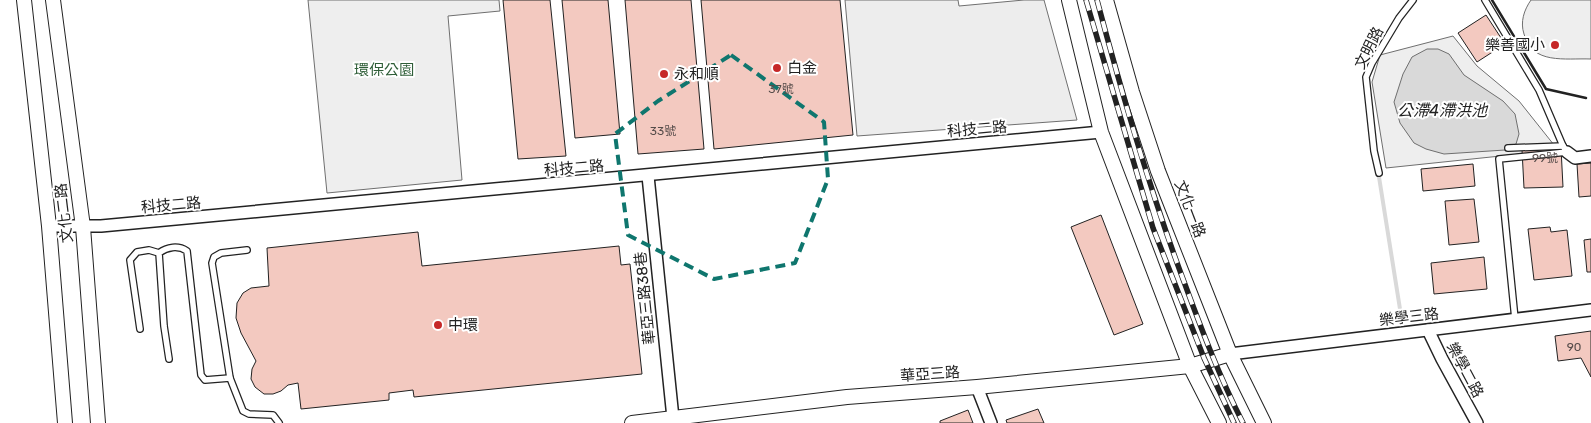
<svg xmlns="http://www.w3.org/2000/svg" width="1591" height="423" viewBox="0 0 1591 423" font-family="Rubik,'Noto Sans TC',sans-serif">
  <rect width="100%" height="100%" fill="#fff"/>
  <!-- green -->
  <g fill="#eee" stroke="#6f6f6f">
    <path d="M 308,0 L 499,0 L 500,11 L 448,16 L 462,180 L 327,193 Z"/>
    <path d="M 1531,0 L 1591,0 L 1591,59 C 1565,58 1532,65 1524,34 C 1520,22 1524,10 1531,0 Z"/>
    <path d="M 1453,36 L 1477,66 L 1519,101 L 1558,150 L 1386,168 L 1372,82 L 1380,55 Z"/>
  </g>
  <!-- parking -->
  <path fill="#ededed" stroke="#6f6f6f" d="M 845,0 L 958,0 L 959,6 L 1024,0 L 1044,0 L 1077,120 L 857,136 Z"/>
  <!-- water -->
  <path fill="#d9d9d9" stroke="#6f6f6f" d="M 1427,49 L 1438,49 L 1449,54 L 1464,75 L 1503,101 L 1515,114 L 1519,134 L 1516,144 L 1505,150 L 1444,154 L 1426,149 L 1414,143 L 1400,123 L 1394,102 L 1403,74 L 1412,57 Z"/>
  <g fill="none" stroke-linecap="round" stroke-linejoin="round">
    <!-- stream -->
    <path stroke="#d9d9d9" stroke-width="4" d="M 1379,177 L 1400,309"/>
  </g>
  <!-- building -->
  <g fill="#f3c9c0" stroke="#222">
    <path d="M 503,0 L 550,0 L 566,156 L 518,159 Z"/>
    <path d="M 562,0 L 608,0 L 620,134 L 575,138 Z"/>
    <path d="M 625,0 L 691,0 L 704,149 L 638,154 Z"/>
    <path d="M 701,0 L 840,0 L 853,135 L 714,149 Z"/>
    <path d="M 1486,15 L 1505,44 L 1477,62 L 1458,33 Z"/>
    <path d="M 1561,148 L 1563,187 L 1524,188 L 1522,150 Z"/>
    <path d="M 1591,163 L 1591,196 L 1579,197 L 1577,164 Z"/>
    <path d="M 1473,164 L 1475,186 L 1423,191 L 1421,169 Z"/>
    <path d="M 1474,199 L 1479,242 L 1449,245 L 1445,201 Z"/>
    <path d="M 1101,215 L 1143,324 L 1114,335 L 1071,227 Z"/>
    <path d="M 1550,227 L 1551,232 L 1567,230 L 1572,276 L 1534,280 L 1528,229 Z"/>
    <path d="M 418,232 L 422,266 L 619,246 L 621,265 L 630,264 L 642,374 L 414,397 L 413,390 L 389,393 L 389,400 L 301,409 L 298,383 L 288,385 L 281,391 L 273,394 L 264,394 L 255,387 L 251,379 L 252,369 L 256,361 L 241,333 L 236,318 L 237,303 L 243,293 L 251,288 L 269,286 L 267,248 Z"/>
    <path d="M 1591,239 L 1591,272 L 1587,272 L 1584,240 Z"/>
    <path d="M 1484,257 L 1487,289 L 1434,294 L 1431,263 Z"/>
    <path d="M 1591,331 L 1591,377 L 1581,358 L 1558,361 L 1555,336 Z"/>
    <path d="M 1038,409 L 1044,423 L 1007,423 L 1006,420 Z"/>
    <path d="M 968,410 L 973,423 L 940,423 L 940,421 Z"/>
  </g>
  <g fill="none" stroke-linecap="round" stroke-linejoin="round">
    <defs>
      <g id="service">
        <path d="M 1485,0 L 1539,90 L 1563,146 L 1567,152 L 1499,159 L 1515,319"/>
        <path d="M 1508,148 L 1563,146"/>
        <path d="M 1379,173 L 1374,151 L 1366,77 L 1372,63 L 1399,18 L 1413,0"/>
        <path d="M 247,250 L 221,253 L 214,257 L 212,263 L 230,378 L 243,411 L 249,414 L 273,415 L 279,423"/>
        <path d="M 140,329 L 130,260 L 137,252 L 149,250 L 159,253"/>
        <path d="M 169,359 L 164,326 L 159,253 C 167,247 178,245 187,251 L 201,375 L 205,380 L 230,378"/>
      </g>
      <g id="minor">
        <path d="M 1567,152 L 1575,158 L 1591,156"/>
        <path d="M 648,176 L 673,418"/>
        <path d="M 49,226 L 101,226 L 1101,132"/>
        <path d="M 1428,330 L 1442,359 L 1477,423"/>
        <path d="M 1230,354 L 1591,310"/>
        <path d="M 977,387 L 991,423"/>
      </g>
      <g id="tertiary">
        <path d="M 24,0 L 49,226 L 65,423"/>
        <path d="M 53,0 L 83,227 L 98,423"/>
        <path d="M 1069,0 L 1101,132 L 1190,366 L 1219,423"/>
        <path d="M 1106,0 L 1132,92 L 1158,171 L 1230,354 L 1264,423"/>
        <path d="M 632,423 L 847,397 L 977,387 L 1190,366 L 1230,354"/>
      </g>
    </defs>
    <!-- service casing -->
    <use href="#service" stroke="#222" stroke-width="8"/>
    <!-- minor casing -->
    <use href="#minor" stroke="#222" stroke-width="14"/>
    <!-- tertiary casing -->
    <use href="#tertiary" stroke="#222" stroke-width="16"/>
    <!-- service -->
    <use href="#service" stroke="#fff" stroke-width="5.5"/>
    <!-- minor -->
    <use href="#minor" stroke="#fff" stroke-width="11"/>
    <!-- tertiary -->
    <use href="#tertiary" stroke="#fff" stroke-width="14"/>
    <defs>
      <g id="rail">
        <path d="M 1086,0 L 1153,228 L 1204,358 L 1234,423"/>
        <path d="M 1097,0 C 1122,94 1149,188 1183,279 C 1201,328 1219,376 1243,423"/>
      </g>
    </defs>
    <!-- rail casing -->
    <use href="#rail" stroke="#222" stroke-width="5.5"/>
    <!-- rail -->
    <use href="#rail" stroke="#fff" stroke-width="4" stroke-dasharray="11" stroke-linecap="butt"/>
    <!-- wall -->
    <path stroke="#222" stroke-width="2.5" d="M 1492,0 L 1546,89 L 1586,98"/>
  </g>
  <!-- marked area -->
  <path fill="none" stroke="#0f766e" stroke-width="4" stroke-dasharray="10 6" stroke-linejoin="round" d="M 731,55 L 824,122 L 828,179 L 795,263 L 714,279 L 628,235 L 615,134 L 658,101 Z"/>
  <!-- markers -->
  <g fill="#c62828" stroke="#fff" stroke-width="2">
    <circle cx="1555" cy="45" r="5"/>
    <circle cx="777" cy="68" r="5"/>
    <circle cx="664" cy="74" r="5"/>
    <circle cx="438" cy="325" r="5"/>
  </g>
  <g text-anchor="middle" dominant-baseline="central" stroke-width="4" stroke-linejoin="round" paint-order="stroke">
    <!-- number labels -->
    <g font-size="12" fill="#564c4a">
      <text x="781" y="89">37號</text>
      <text x="663" y="131">33號</text>
      <text x="1545" y="158">99號</text>
      <text x="1574" y="347">90</text>
    </g>
    <!-- poi labels -->
    <g font-size="15" fill="#222" stroke="#fff" text-anchor="start">
      <text x="1545" y="45" text-anchor="end">樂善國小</text>
      <text x="787" y="68">白金</text>
      <text x="674" y="74">永和順</text>
      <text x="448" y="325">中環</text>
    </g>
    <!-- street labels -->
    <g font-size="15" fill="#222" stroke="#fff">
      <text transform="translate(1369 48) rotate(-63)">文明路</text>
      <text transform="translate(977 129) rotate(-5)">科技二路</text>
      <text transform="translate(574 168) rotate(-5)">科技二路</text>
      <text transform="translate(171 205) rotate(-5)">科技二路</text>
      <text transform="translate(1190 209) rotate(69)">文化一路</text>
      <text transform="translate(64 213) rotate(-97)">文化二路</text>
      <text transform="translate(645 298) rotate(-96)">華亞三路38巷</text>
      <text transform="translate(1409 317) rotate(-7)">樂學三路</text>
      <text transform="translate(1465 370) rotate(62)">樂學二路</text>
      <text transform="translate(930 374) rotate(-4)">華亞三路</text>
    </g>
    <!-- park labels -->
    <g font-size="15" fill="#2f5e38" stroke="#fff">
      <text x="384" y="70">環保公園</text>
    </g>
    <!-- water labels -->
    <g font-size="16" font-style="italic" fill="#222" stroke="#fff">
      <text x="1442" y="110">公滯4滯洪池</text>
    </g>
  </g>
</svg>
